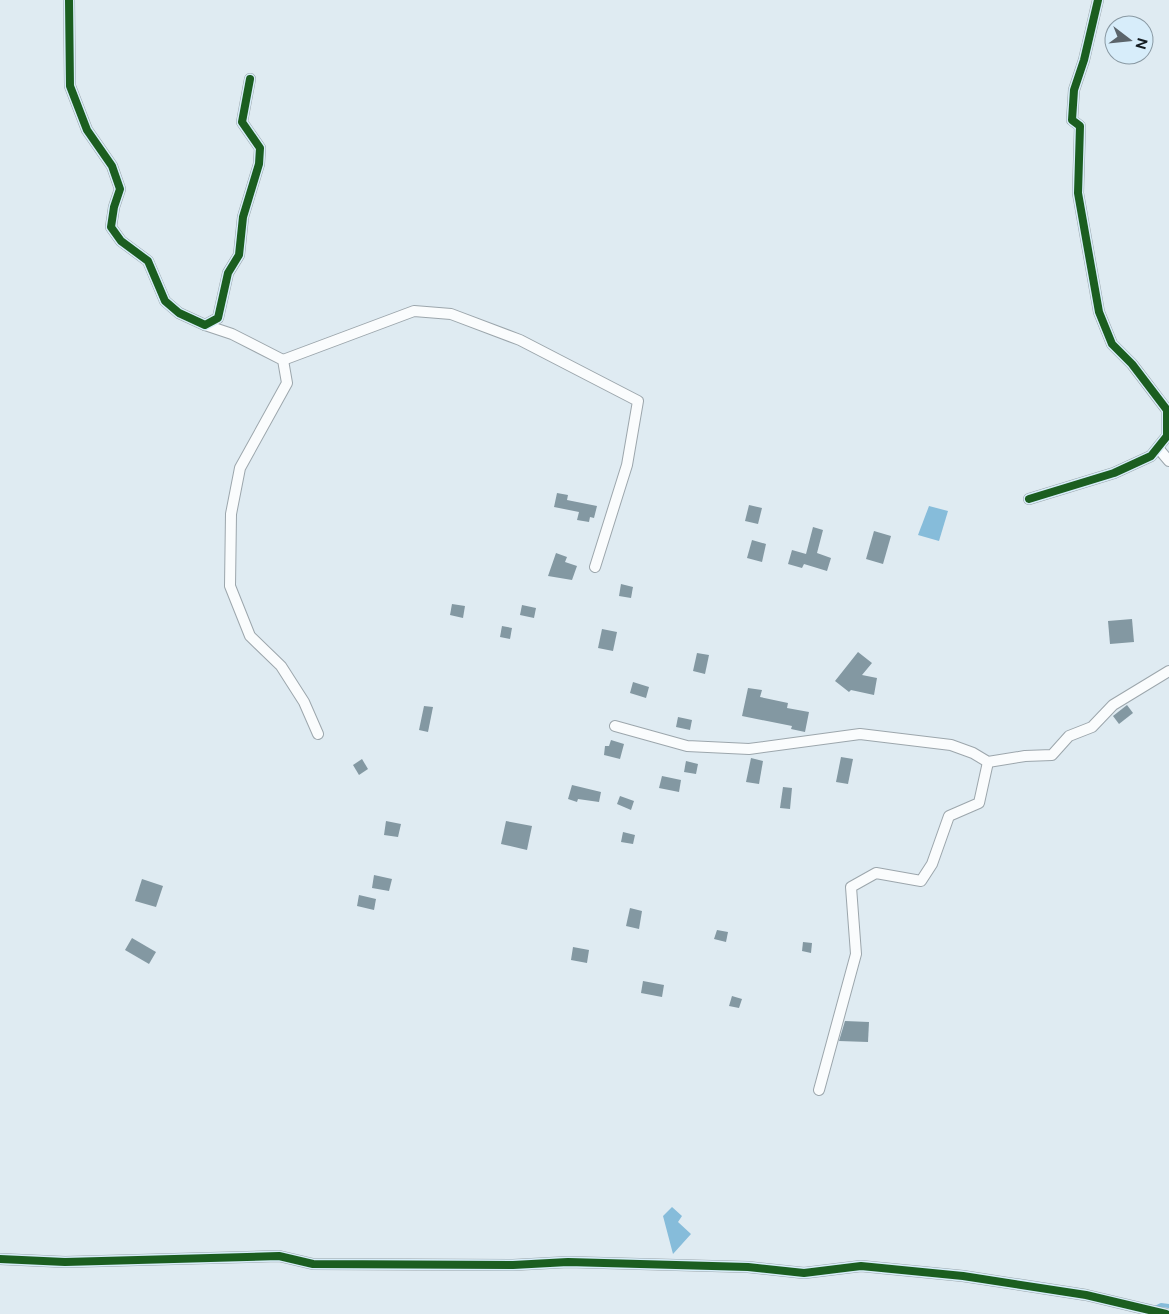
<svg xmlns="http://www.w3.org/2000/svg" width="1169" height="1314" viewBox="0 0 1169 1314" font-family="'Public Sans',sans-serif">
  <rect width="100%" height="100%" fill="#dfebf2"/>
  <!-- water -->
  <g fill="#86bcda">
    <path d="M 929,506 L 948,511 L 939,541 L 918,535 Z"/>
    <path d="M 672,1207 L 682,1216 L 678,1222 L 691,1234 L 673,1254 L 663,1216 Z"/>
  </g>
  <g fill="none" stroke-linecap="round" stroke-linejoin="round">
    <!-- stream -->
    <path stroke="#86bcda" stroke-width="4" d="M 1155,1308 L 1161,1305 L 1169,1306"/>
  </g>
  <!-- building -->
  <g fill="#8398a2">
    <path d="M 557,493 L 568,495 L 567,500 L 597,506 L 594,518 L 590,517 L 589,522 L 577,520 L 579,512 L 554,507 Z"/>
    <path d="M 749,505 L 762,508 L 758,524 L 745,521 Z"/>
    <path d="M 813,527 L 823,530 L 817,553 L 831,558 L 827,571 L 804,564 L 802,568 L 788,564 L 792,550 L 806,554 Z"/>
    <path d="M 874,531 L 891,536 L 883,564 L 866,559 Z"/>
    <path d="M 752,540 L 766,544 L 762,562 L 747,558 Z"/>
    <path d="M 556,553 L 567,557 L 565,562 L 577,566 L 572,580 L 548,576 Z"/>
    <path d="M 621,584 L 633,587 L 631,598 L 619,596 Z"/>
    <path d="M 452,604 L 465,606 L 463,618 L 450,615 Z"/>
    <path d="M 522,605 L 536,608 L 534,618 L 520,615 Z"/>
    <path d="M 1132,619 L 1134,642 L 1110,644 L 1108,621 Z"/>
    <path d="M 502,626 L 512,628 L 510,639 L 500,637 Z"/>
    <path d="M 602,629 L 617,632 L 613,651 L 598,648 Z"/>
    <path d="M 858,652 L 872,663 L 862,675 L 877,678 L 874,695 L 851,690 L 849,692 L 835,681 Z"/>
    <path d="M 697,653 L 709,655 L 705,674 L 693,671 Z"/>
    <path d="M 633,682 L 649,687 L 646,698 L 630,693 Z"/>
    <path d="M 748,688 L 762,690 L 760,697 L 788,703 L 787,708 L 809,712 L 805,732 L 791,729 L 792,726 L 742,716 Z"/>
    <path d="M 1127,705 L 1133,713 L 1119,724 L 1113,716 Z"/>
    <path d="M 424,706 L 433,707 L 428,732 L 419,730 Z"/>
    <path d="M 678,717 L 692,720 L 690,730 L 676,727 Z"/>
    <path d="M 611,740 L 624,744 L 620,759 L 604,755 L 605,746 L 609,746 Z"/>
    <path d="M 841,757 L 853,759 L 848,784 L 836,782 Z"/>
    <path d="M 751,758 L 763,761 L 759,784 L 746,782 Z"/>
    <path d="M 362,759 L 368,769 L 359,775 L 353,765 Z"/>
    <path d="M 686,761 L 698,764 L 696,774 L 684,772 Z"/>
    <path d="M 662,776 L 681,780 L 679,792 L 659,788 Z"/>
    <path d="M 572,785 L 601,792 L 599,802 L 578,799 L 577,802 L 568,799 Z"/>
    <path d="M 783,787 L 792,788 L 790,809 L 780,808 Z"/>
    <path d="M 620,796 L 634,801 L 631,810 L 617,804 Z"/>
    <path d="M 386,821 L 401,824 L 398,837 L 384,835 Z"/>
    <path d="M 506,821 L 532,826 L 527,850 L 501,844 Z"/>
    <path d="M 623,832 L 635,835 L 633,844 L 621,842 Z"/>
    <path d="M 374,875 L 392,879 L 389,891 L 372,888 Z"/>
    <path d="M 142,879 L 163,886 L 156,907 L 135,901 Z"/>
    <path d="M 359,895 L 376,899 L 374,910 L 357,906 Z"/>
    <path d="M 630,908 L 642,911 L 639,929 L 626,926 Z"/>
    <path d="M 717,930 L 728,932 L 726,942 L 714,939 Z"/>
    <path d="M 132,938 L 156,952 L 149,964 L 125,950 Z"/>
    <path d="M 803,942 L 812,943 L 811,953 L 802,951 Z"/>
    <path d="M 573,947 L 589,950 L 587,963 L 571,960 Z"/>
    <path d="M 643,981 L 664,985 L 662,997 L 641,993 Z"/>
    <path d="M 732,996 L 742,999 L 739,1008 L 729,1006 Z"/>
    <path d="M 845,1021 L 869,1022 L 868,1042 L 839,1041 Z"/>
  </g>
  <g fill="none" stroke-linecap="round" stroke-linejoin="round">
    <defs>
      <g id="minor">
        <path d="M 69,0 L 70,86 L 87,130 L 112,166 L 120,189 L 114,207 L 111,227 L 121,241 L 148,261 L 165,301 L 179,313 L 205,325 L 218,318 L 228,273 L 239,255 L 243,217 L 259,164 L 260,148 L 242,122 L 250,79"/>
        <path d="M 205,325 L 232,334 L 283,360 L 287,383 L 240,468 L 231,514 L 230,586 L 250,636 L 281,666 L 304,702 L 318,734"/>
        <path d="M 283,360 L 414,311 L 451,314 L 520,340 L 638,401 L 627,465 L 595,567"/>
        <path d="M 1158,448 L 1169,461"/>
        <path d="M 1029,499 L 1114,473 L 1151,456 L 1167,436 L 1167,410 L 1132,364 L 1112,344 L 1099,312 L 1078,193 L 1080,126 L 1072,120 L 1074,90 L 1084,60 L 1098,0"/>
        <path d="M 615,726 L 687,746 L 749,749 L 860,734 L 951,745 L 973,753 L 988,762 L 1025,756 L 1052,755 L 1069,736 L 1092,727 L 1113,705 L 1169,671"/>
        <path d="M 819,1090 L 856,954 L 851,887 L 876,873 L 921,881 L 932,864 L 949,816 L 979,803 L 988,762"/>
        <path d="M 0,1259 L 65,1262 L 279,1256 L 313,1264 L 513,1265 L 568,1262 L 748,1267 L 804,1273 L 861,1266 L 963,1276 L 1086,1295 L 1166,1314"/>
      </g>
    </defs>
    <!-- minor casing -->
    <use href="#minor" stroke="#9ca6ac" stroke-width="12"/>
    <!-- minor -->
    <use href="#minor" stroke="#fafcfd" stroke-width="10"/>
    <defs>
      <g id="cycleway">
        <path d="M 69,0 L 70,86 L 87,130 L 112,166 L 120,189 L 114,207 L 111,227 L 121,241 L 148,261 L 165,301 L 179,313 L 205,325 L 218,318 L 228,273 L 239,255 L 243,217 L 259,164 L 260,148 L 242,122 L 250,79"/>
        <path d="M 1029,499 L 1114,473 L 1151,456 L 1167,436 L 1167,410 L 1132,364 L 1112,344 L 1099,312 L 1078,193 L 1080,126 L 1072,120 L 1074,90 L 1084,60 L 1098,0"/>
        <path d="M 0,1259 L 65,1262 L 279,1256 L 313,1264 L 513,1265 L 568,1262 L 748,1267 L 804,1273 L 861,1266 L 963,1276 L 1086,1295 L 1166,1314"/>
      </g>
    </defs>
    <!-- cycleway casing -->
    <use href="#cycleway" stroke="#d7edfa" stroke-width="11"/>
    <!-- cycleway -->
    <use href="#cycleway" stroke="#1b5e20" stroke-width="8"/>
  </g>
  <!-- north arrow -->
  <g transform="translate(1129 40) rotate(106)"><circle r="24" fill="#d7edfa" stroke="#8999a3"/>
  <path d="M0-4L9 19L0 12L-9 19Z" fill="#5b646a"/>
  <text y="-8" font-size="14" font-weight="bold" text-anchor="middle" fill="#141c21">N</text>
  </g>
</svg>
